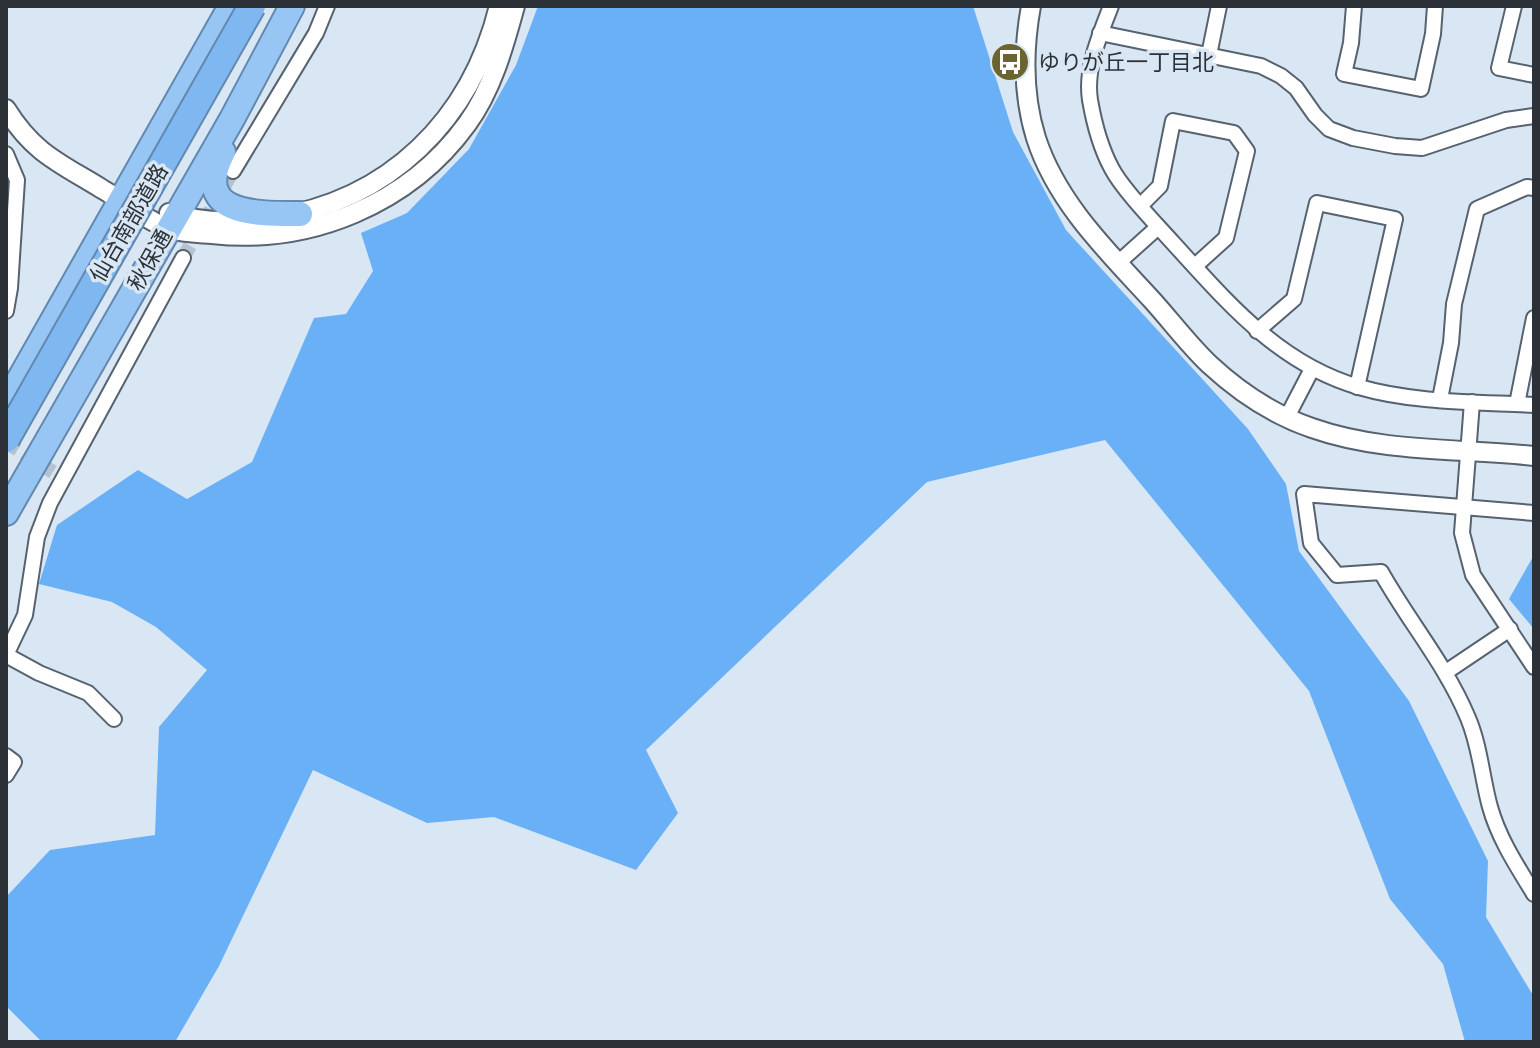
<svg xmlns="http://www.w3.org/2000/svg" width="1540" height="1048" viewBox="0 0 1540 1048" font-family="'DejaVu Sans','Noto Sans JP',sans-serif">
  <rect width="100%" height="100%" fill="#d9e7f5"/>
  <!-- forest -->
  <g fill="#6ab0f6">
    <path d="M 538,6 L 973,6 L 1013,132 L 1066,230 L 1248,429 L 1286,484 L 1299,551 L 1409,701 L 1488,861 L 1486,917 L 1534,997 L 1534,1042 L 1465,1042 L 1443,964 L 1390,899 L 1309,691 L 1105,440 L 927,482 L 646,750 L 678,813 L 636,870 L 494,817 L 427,823 L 313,770 L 219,966 L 175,1042 L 42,1042 L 6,1006 L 6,897 L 50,850 L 155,835 L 159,727 L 207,670 L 156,627 L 112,602 L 39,584 L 57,525 L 138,470 L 187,499 L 252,462 L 314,318 L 346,314 L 373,271 L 361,233 L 407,213 L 469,149 L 516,65 Z"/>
    <path d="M 1534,555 L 1534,629 L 1509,599 Z"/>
  </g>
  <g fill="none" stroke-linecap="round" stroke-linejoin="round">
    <!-- minor-tunnel -->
    <g stroke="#b6c3cf" stroke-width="14" stroke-dasharray="14 7" stroke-linecap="butt">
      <path d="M 183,258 L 233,171"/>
      <path d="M 6,442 L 53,472"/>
    </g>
    <defs>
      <g id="minor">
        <path d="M 1111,6 C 1100,35 1085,68 1090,100 C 1094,123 1101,149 1112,169 C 1123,190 1157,225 1174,244 C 1228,303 1279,364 1359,387 C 1413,403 1478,402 1534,405"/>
        <path d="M 1354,6 L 1351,43 L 1344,74 L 1421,89 L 1433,34 L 1435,6"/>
        <path d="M 1514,6 L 1499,68 L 1534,75"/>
        <path d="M 1100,33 L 1261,66 L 1281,76 L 1296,88 L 1315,115 L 1329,129 L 1353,138 L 1395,146 L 1422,148 L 1506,120 L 1534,116"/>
        <path d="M 1209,55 L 1219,6"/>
        <path d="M 6,154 L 17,180 L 10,288 L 6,311"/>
        <path d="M 233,171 L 316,33 L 327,6"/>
        <path d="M 1141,205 L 1160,186 L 1173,121 L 1234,133 L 1247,151 L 1226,238 L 1195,266"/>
        <path d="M 1118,263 L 1158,227"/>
        <path d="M 1257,331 L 1294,299 L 1317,203 L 1395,219 L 1357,387"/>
        <path d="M 1440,399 L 1451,343 L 1454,304 L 1477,209 L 1527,187 L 1534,188"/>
        <path d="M 1472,402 L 1462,533 L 1473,575 L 1534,667"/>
        <path d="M 1517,404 L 1534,318"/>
        <path d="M 1287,417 L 1312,369"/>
        <path d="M 1534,513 L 1304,494 L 1311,543 L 1337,575 L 1381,572 C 1409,622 1446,665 1468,718 C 1480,746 1482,778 1490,807 C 1499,839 1517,866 1534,894"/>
        <path d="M 1446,672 L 1510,629"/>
        <path d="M 114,719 L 88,693 L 39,673 L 6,655 L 25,615 L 37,537 L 50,503 L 183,258"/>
        <path d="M 6,756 L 14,762 L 6,775"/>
      </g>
      <g id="tertiary">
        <path d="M 1031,6 C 1023,50 1023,96 1036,138 C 1057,203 1108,252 1152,300 C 1171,321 1189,345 1209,364 C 1238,391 1274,415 1312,428 C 1383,453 1459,448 1534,456"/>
        <path d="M 6,109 C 34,154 60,163 102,189 C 120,199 152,224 170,229 C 183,233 199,233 212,234 C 310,245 409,204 467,124 C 492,90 504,46 515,6"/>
        <path d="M 169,213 C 202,223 238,223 272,218 C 389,201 471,120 499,6"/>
      </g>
      <g id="trunk">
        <path d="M 223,152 C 190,216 258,214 300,214"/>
        <path d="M 6,403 L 231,6"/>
        <path d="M 6,513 L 232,119 L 292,6"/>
      </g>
    </defs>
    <!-- minor casing -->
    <use href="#minor" stroke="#57626f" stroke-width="18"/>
    <!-- tertiary casing -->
    <use href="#tertiary" stroke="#57626f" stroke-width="22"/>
    <!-- trunk casing -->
    <use href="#trunk" stroke="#6288b0" stroke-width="28"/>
    <!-- minor -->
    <use href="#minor" stroke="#fff" stroke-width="14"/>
    <!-- tertiary -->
    <use href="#tertiary" stroke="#fff" stroke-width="18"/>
    <!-- trunk -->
    <use href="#trunk" stroke="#98c6f4" stroke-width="24"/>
    <defs>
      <path id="motorway-bridge" d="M 6,439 L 252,6"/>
    </defs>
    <!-- motorway-bridge casing -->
    <use href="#motorway-bridge" stroke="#6288b0" stroke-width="30" stroke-linecap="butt"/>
    <!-- motorway-bridge -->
    <use href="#motorway-bridge" stroke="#7fb7f1" stroke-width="26"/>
  </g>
  <!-- icons -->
  <defs>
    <symbol id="bus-disc" viewBox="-11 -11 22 22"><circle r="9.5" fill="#6b6431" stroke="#d9e7f5"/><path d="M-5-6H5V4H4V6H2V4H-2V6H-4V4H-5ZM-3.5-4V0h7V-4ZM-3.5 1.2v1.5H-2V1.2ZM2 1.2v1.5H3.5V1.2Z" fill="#fff"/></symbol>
  </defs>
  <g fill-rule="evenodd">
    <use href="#bus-disc" x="988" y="40" width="44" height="44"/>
  </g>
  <g text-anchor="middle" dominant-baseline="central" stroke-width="7" stroke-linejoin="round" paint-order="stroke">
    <!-- poi labels -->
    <g font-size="22" fill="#2c3137" stroke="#d9e7f5" text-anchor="start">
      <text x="1038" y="62">ゆりが丘一丁目北</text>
    </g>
    <!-- street labels -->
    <g font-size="22" fill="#2c3137" stroke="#d9e7f5">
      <text transform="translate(129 223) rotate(-60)">仙台南部道路</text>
      <text transform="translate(150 260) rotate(-61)">秋保通</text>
    </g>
  </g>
  <!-- border -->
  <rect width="1540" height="1048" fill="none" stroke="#2c3137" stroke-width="16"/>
</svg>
